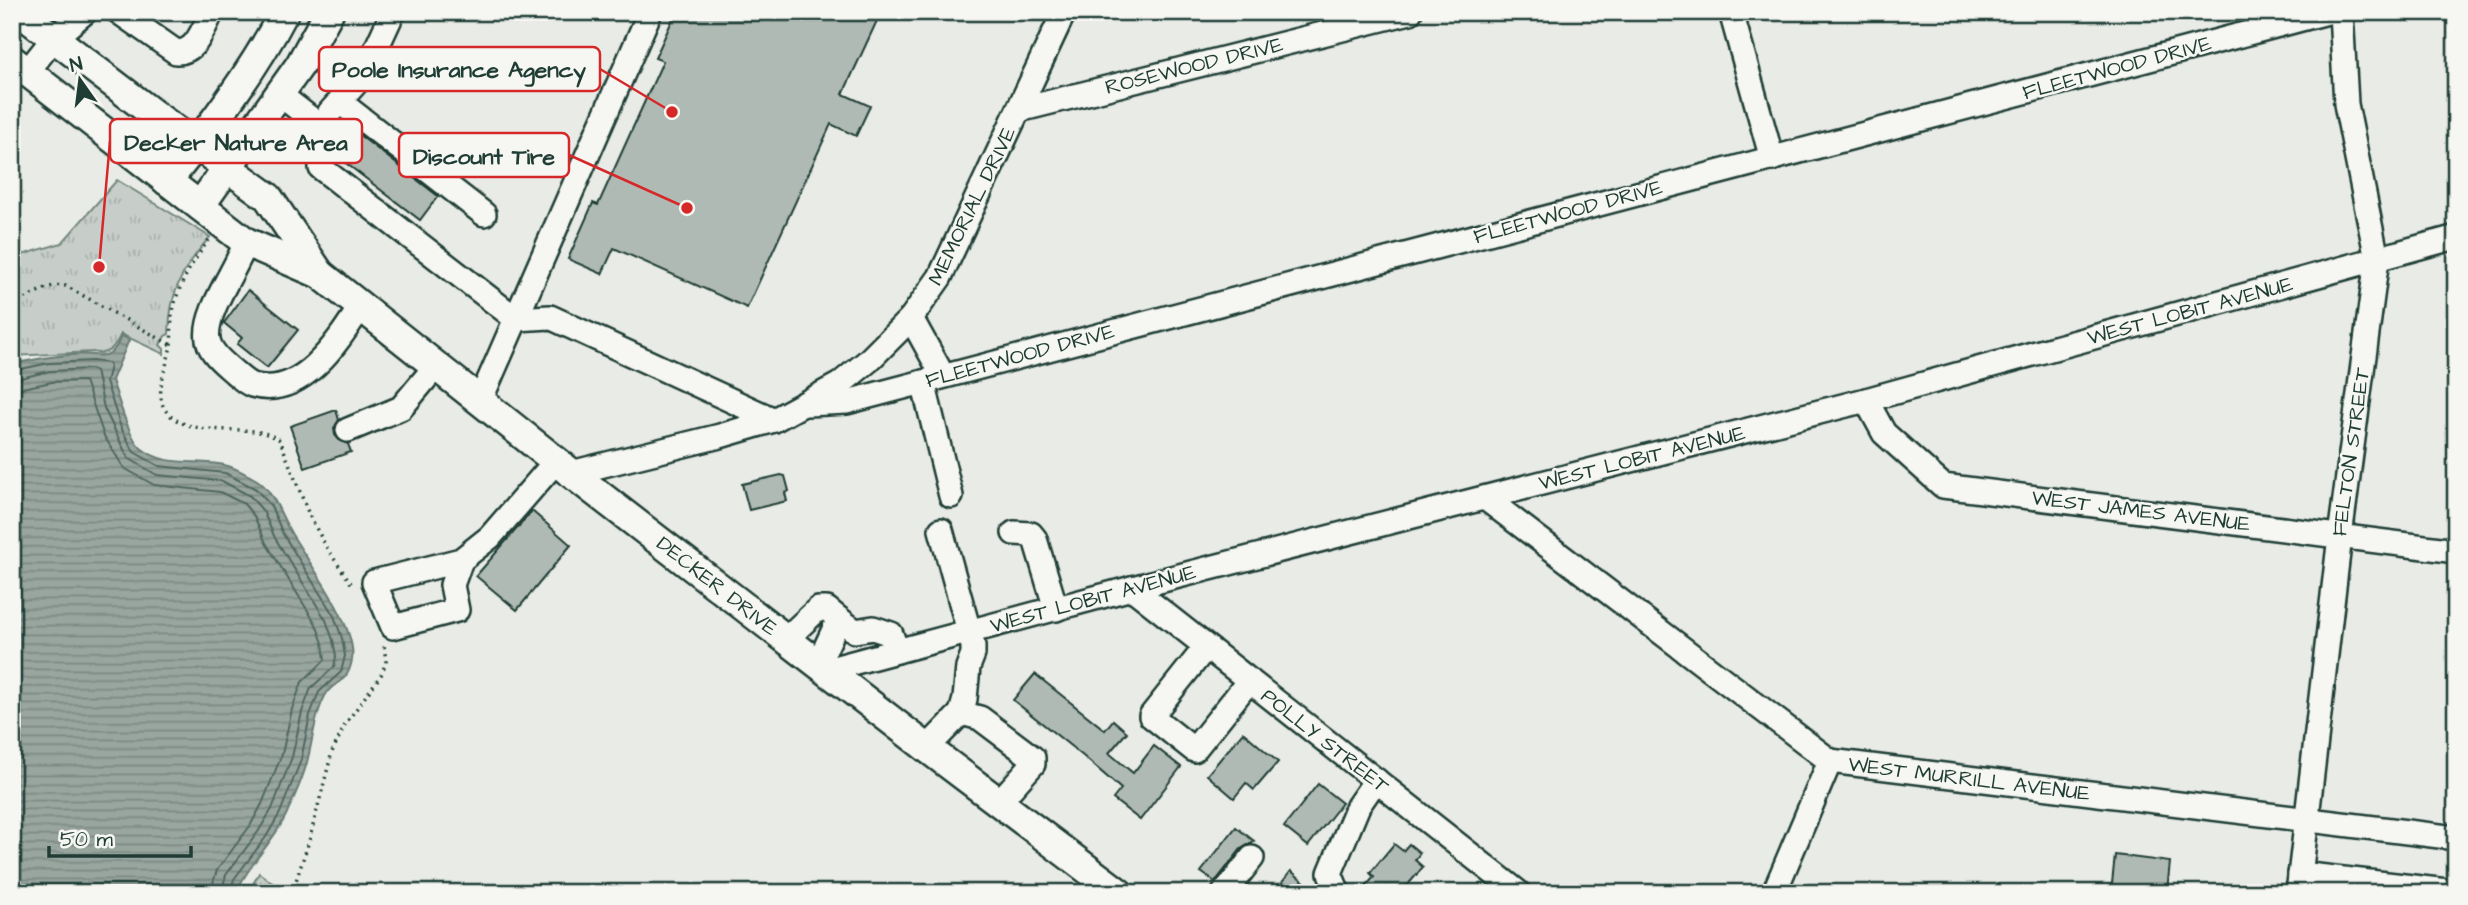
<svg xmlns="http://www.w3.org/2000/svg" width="2468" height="905" viewBox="0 0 2468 905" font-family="'Architects Daughter',sans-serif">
  <defs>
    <pattern id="grass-tufts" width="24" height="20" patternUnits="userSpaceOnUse" patternTransform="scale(1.75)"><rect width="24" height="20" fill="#c7cec9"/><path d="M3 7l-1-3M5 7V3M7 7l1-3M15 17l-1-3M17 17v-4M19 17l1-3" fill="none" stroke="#aab2ad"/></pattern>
    <pattern id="water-rules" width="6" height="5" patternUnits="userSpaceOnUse" patternTransform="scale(1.75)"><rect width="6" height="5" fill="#99a6a0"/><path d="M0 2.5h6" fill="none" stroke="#7c8883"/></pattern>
  </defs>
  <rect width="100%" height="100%" fill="#e9ebe7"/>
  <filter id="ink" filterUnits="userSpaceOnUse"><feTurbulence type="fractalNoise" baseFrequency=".0143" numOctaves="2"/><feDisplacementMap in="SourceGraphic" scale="14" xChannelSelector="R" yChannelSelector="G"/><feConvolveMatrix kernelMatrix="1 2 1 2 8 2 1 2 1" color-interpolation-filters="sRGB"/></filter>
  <g filter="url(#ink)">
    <!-- grass -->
    <g fill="url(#grass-tufts)" stroke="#73867e" stroke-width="2">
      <path d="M 117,180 L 210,237 C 183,268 169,292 169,334 L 165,336 L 160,345 L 164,349 L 164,354 L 121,334 C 115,347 108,356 93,352 L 12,356 L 12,258 L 62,243 Z"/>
      <path d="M 259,873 L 286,893 L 248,893 Z"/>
    </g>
    <!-- water -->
    <path fill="url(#water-rules)" stroke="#687c75" stroke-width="2" d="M 121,335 L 129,340 L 112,380 C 117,395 129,438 141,448 C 166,469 199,458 228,466 C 237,469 253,477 261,483 C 276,497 281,516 291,533 C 308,562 358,627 352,660 C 347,686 334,679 325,696 C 315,715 313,738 308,758 C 304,777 295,795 287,813 C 274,842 248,864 236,893 L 12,893 L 12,364 C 37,359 57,355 83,354 C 91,354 102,358 110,353 C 115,350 119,342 121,335 Z"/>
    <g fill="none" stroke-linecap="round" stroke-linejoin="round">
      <!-- shore -->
      <g stroke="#50675f" stroke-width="2">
        <path d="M 12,371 L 49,363 L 92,361 L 109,363 L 110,366 L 106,382 L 121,428 L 134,452 L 159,466 L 225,473 L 256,489 L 271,506 L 283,534 L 334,616 L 342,638 L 345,656 L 341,672 L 319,692 L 310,715 L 301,760 L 280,813 L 266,837 L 234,879 L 230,893"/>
        <path d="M 12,380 L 50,371 L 91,369 L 96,371 L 104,408 L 128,458 L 157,475 L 222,481 L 250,496 L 263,511 L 275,538 L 326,620 L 333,640 L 336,656 L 334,667 L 311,688 L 302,712 L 292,757 L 272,809 L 258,832 L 226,875 L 221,893"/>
        <path d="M 12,390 L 52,382 L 85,381 L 104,436 L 124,468 L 154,485 L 220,492 L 244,504 L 254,516 L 266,543 L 316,624 L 323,643 L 325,660 L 302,682 L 292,709 L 282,754 L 262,804 L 250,826 L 217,870 L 210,893"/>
      </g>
    </g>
    <!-- building -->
    <g fill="#b0bab5" stroke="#1f3d34" stroke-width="2">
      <path d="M 676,12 L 881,12 L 843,94 L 870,106 L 856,136 L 831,124 L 747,308 L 614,248 L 602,274 L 568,259 L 593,203 L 598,205 L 663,61 L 655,58 Z"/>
      <path d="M 345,124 L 438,196 L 420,220 L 334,154 L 334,138 Z"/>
      <path d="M 248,290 L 298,330 L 267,368 L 237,344 L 242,338 L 224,323 Z"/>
      <path d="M 336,410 L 339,420 L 334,428 L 335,435 L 340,441 L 348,444 L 351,452 L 305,468 L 290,426 Z"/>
      <path d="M 781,475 L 785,476 L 789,491 L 785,493 L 787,501 L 749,510 L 742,484 Z"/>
      <path d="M 532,511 L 571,545 L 517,610 L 476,576 Z"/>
      <path d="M 1035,674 L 1105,730 L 1113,720 L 1127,732 L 1109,753 L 1133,773 L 1154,746 L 1181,767 L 1140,820 L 1113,799 L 1121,789 L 1083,756 L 1013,700 Z"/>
      <path d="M 1243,732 L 1278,762 L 1254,790 L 1246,783 L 1234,798 L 1207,775 Z"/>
      <path d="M 1318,784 L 1342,803 L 1308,846 L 1284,827 Z"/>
      <path d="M 1236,827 L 1254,841 L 1241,849 L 1215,882 L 1201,872 Z"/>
      <path d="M 1394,844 L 1403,851 L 1409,844 L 1420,853 L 1415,860 L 1423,867 L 1401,893 L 1395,893 L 1387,887 L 1382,893 L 1360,893 L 1374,877 L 1370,873 Z"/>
      <path d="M 2115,855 L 2170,862 L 2167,891 L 2140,887 L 2140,893 L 2111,893 Z"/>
      <path d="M 1291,871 L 1318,893 L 1274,893 Z"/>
    </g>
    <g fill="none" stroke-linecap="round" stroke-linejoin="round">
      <defs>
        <g id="minor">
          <path d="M 119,12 L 176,52 C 197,53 203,28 212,12"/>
          <path d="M 1731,12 L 1772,159"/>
          <path d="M 27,72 L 54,38 L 85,12"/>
          <path d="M 279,94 L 319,125 L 321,168 L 516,319 L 550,317 L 774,420"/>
          <path d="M 340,102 L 484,214"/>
          <path d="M 1019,110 L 1410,12"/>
          <path d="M 330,112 L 365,73 L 393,12"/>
          <path d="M 246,242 C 237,269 203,313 208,340 C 211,354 225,364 235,373 C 240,377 246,383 252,385 C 302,400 339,340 361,306"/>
          <path d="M 911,318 L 943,376"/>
          <path d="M 923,382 L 951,496"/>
          <path d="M 1866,400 L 1884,433 L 1943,486 L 2456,551"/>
          <path d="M 480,401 L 650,12"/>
          <path d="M 807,404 L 847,402 L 2328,12"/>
          <path d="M 348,430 L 401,408 L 436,366"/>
          <path d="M 571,473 L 720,436 L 774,420 L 840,384 L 868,361 L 911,318 L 940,277 L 1064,12"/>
          <path d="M 1485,498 L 1830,761 L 2456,838"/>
          <path d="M 1014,533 L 1031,534 L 1035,539 L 1056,609"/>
          <path d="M 461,560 L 374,582 L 393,627 L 457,610 L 452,585 L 461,560 L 490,537 L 556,461"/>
          <path d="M 1132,588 L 1519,893"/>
          <path d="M 786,639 L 818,609 L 827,609 L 839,619"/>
          <path d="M 1206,647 L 1151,716 L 1194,750 L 1249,681"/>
          <path d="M 818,664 L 839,619 L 855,631 L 873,628 L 891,634 L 897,651"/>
          <path d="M 826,670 L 1132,588 L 1866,400 L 2456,237"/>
          <path d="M 961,713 L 980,718 L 1033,758 L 1033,764 L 999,802"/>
          <path d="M 927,748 L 961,713 L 965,699 L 968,667 L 973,654 L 973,646 L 941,530"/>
          <path d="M 2300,874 L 2456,892"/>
          <path d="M 1224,893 L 1252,858"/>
          <path d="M 1338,893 L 1330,873 L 1358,806 L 1376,780"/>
          <path d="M 1774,893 L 1830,761"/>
          <path d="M 2298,893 L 2340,536 L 2377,259 L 2346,104 L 2341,12"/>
        </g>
        <g id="major">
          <path d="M 20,12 L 152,113 L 268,197 L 320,274"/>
          <path d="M 12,60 L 246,242 L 320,274 L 571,473 L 927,748 L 1119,893"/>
          <path d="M 167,181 C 209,130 254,70 284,12"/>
          <path d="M 200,206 L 300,65 L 329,12"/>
        </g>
      </defs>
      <!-- minor casing -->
      <use href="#minor" stroke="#1f3d34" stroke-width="28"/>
      <!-- major casing -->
      <use href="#major" stroke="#1f3d34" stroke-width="33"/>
      <!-- path -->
      <g stroke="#1f3d34" stroke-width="3.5" stroke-dasharray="2 5" stroke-linecap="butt">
        <path d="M 209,240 C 192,262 175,290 172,318 C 171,327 172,336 171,345 C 166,375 144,408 185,424 C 216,436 251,422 280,440 L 309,515 L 328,550 L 353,586"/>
        <path d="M 12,304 C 30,298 48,282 66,286 L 171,345"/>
        <path d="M 292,893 L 309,841 L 332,752 L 346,723 L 381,675 L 386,662 L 384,645"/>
      </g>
      <!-- minor -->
      <use href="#minor" stroke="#f6f6f2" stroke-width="23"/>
      <!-- major -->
      <use href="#major" stroke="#f6f6f2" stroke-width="28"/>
    </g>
  </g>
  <g text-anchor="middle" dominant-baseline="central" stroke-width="5" stroke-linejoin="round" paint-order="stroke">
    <!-- street labels -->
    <g font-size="21" fill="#1f3d34" stroke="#f6f6f2">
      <text transform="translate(1194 66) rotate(-14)">ROSEWOOD DRIVE</text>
      <text transform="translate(2117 68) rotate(-15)">FLEETWOOD DRIVE</text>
      <text transform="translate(972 206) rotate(-64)">MEMORIAL DRIVE</text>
      <text transform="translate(1568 212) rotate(-15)">FLEETWOOD DRIVE</text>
      <text transform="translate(2190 311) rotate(-15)">WEST LOBIT AVENUE</text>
      <text transform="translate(1020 356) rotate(-15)">FLEETWOOD DRIVE</text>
      <text transform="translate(2351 452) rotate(-82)">FELTON STREET</text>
      <text transform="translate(1642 458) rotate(-14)">WEST LOBIT AVENUE</text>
      <text transform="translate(2141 511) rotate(7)">WEST JAMES AVENUE</text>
      <text transform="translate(717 586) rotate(38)">DECKER DRIVE</text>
      <text transform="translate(1093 599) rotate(-15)">WEST LOBIT AVENUE</text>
      <text transform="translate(1325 741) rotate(38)">POLLY STREET</text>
      <text transform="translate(1969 779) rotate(7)">WEST MURRILL AVENUE</text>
    </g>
  </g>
  <!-- callouts -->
  <path fill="none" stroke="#d62828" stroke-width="2.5" d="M672 112L600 69M99 267L110 141M687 208L569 155"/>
  <g fill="#d62828" stroke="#f6f6f2" stroke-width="2.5">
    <circle cx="672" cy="112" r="7"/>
    <circle cx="99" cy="267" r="7"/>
    <circle cx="687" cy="208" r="7"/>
  </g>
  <g fill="#f6f6f2" stroke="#d62828" stroke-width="2.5">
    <rect x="319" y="47" width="281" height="44" rx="7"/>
    <rect x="110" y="119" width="252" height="44" rx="7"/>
    <rect x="399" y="133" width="170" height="44" rx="7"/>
  </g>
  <g font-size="23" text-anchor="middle" font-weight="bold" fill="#1f3d34">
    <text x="459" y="77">Poole Insurance Agency</text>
    <text x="236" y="150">Decker Nature Area</text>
    <text x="484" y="164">Discount Tire</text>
  </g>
  <!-- margin -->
  <rect width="2468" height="905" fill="none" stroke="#f6f6f2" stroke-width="42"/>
  <rect x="21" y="21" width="2426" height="863" fill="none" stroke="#1f3d34" stroke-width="2.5" filter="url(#ink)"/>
  <!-- north arrow -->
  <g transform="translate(80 80) rotate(346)" stroke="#f6f6f2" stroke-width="5" paint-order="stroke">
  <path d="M0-5L12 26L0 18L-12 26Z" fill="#1f3d34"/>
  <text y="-10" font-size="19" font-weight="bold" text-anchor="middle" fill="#1f3d34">N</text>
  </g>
  <!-- scale -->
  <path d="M49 846v10h142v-10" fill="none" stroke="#1f3d34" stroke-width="3.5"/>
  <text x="60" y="846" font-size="21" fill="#1f3d34" stroke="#f6f6f2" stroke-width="5" paint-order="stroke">50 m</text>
</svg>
